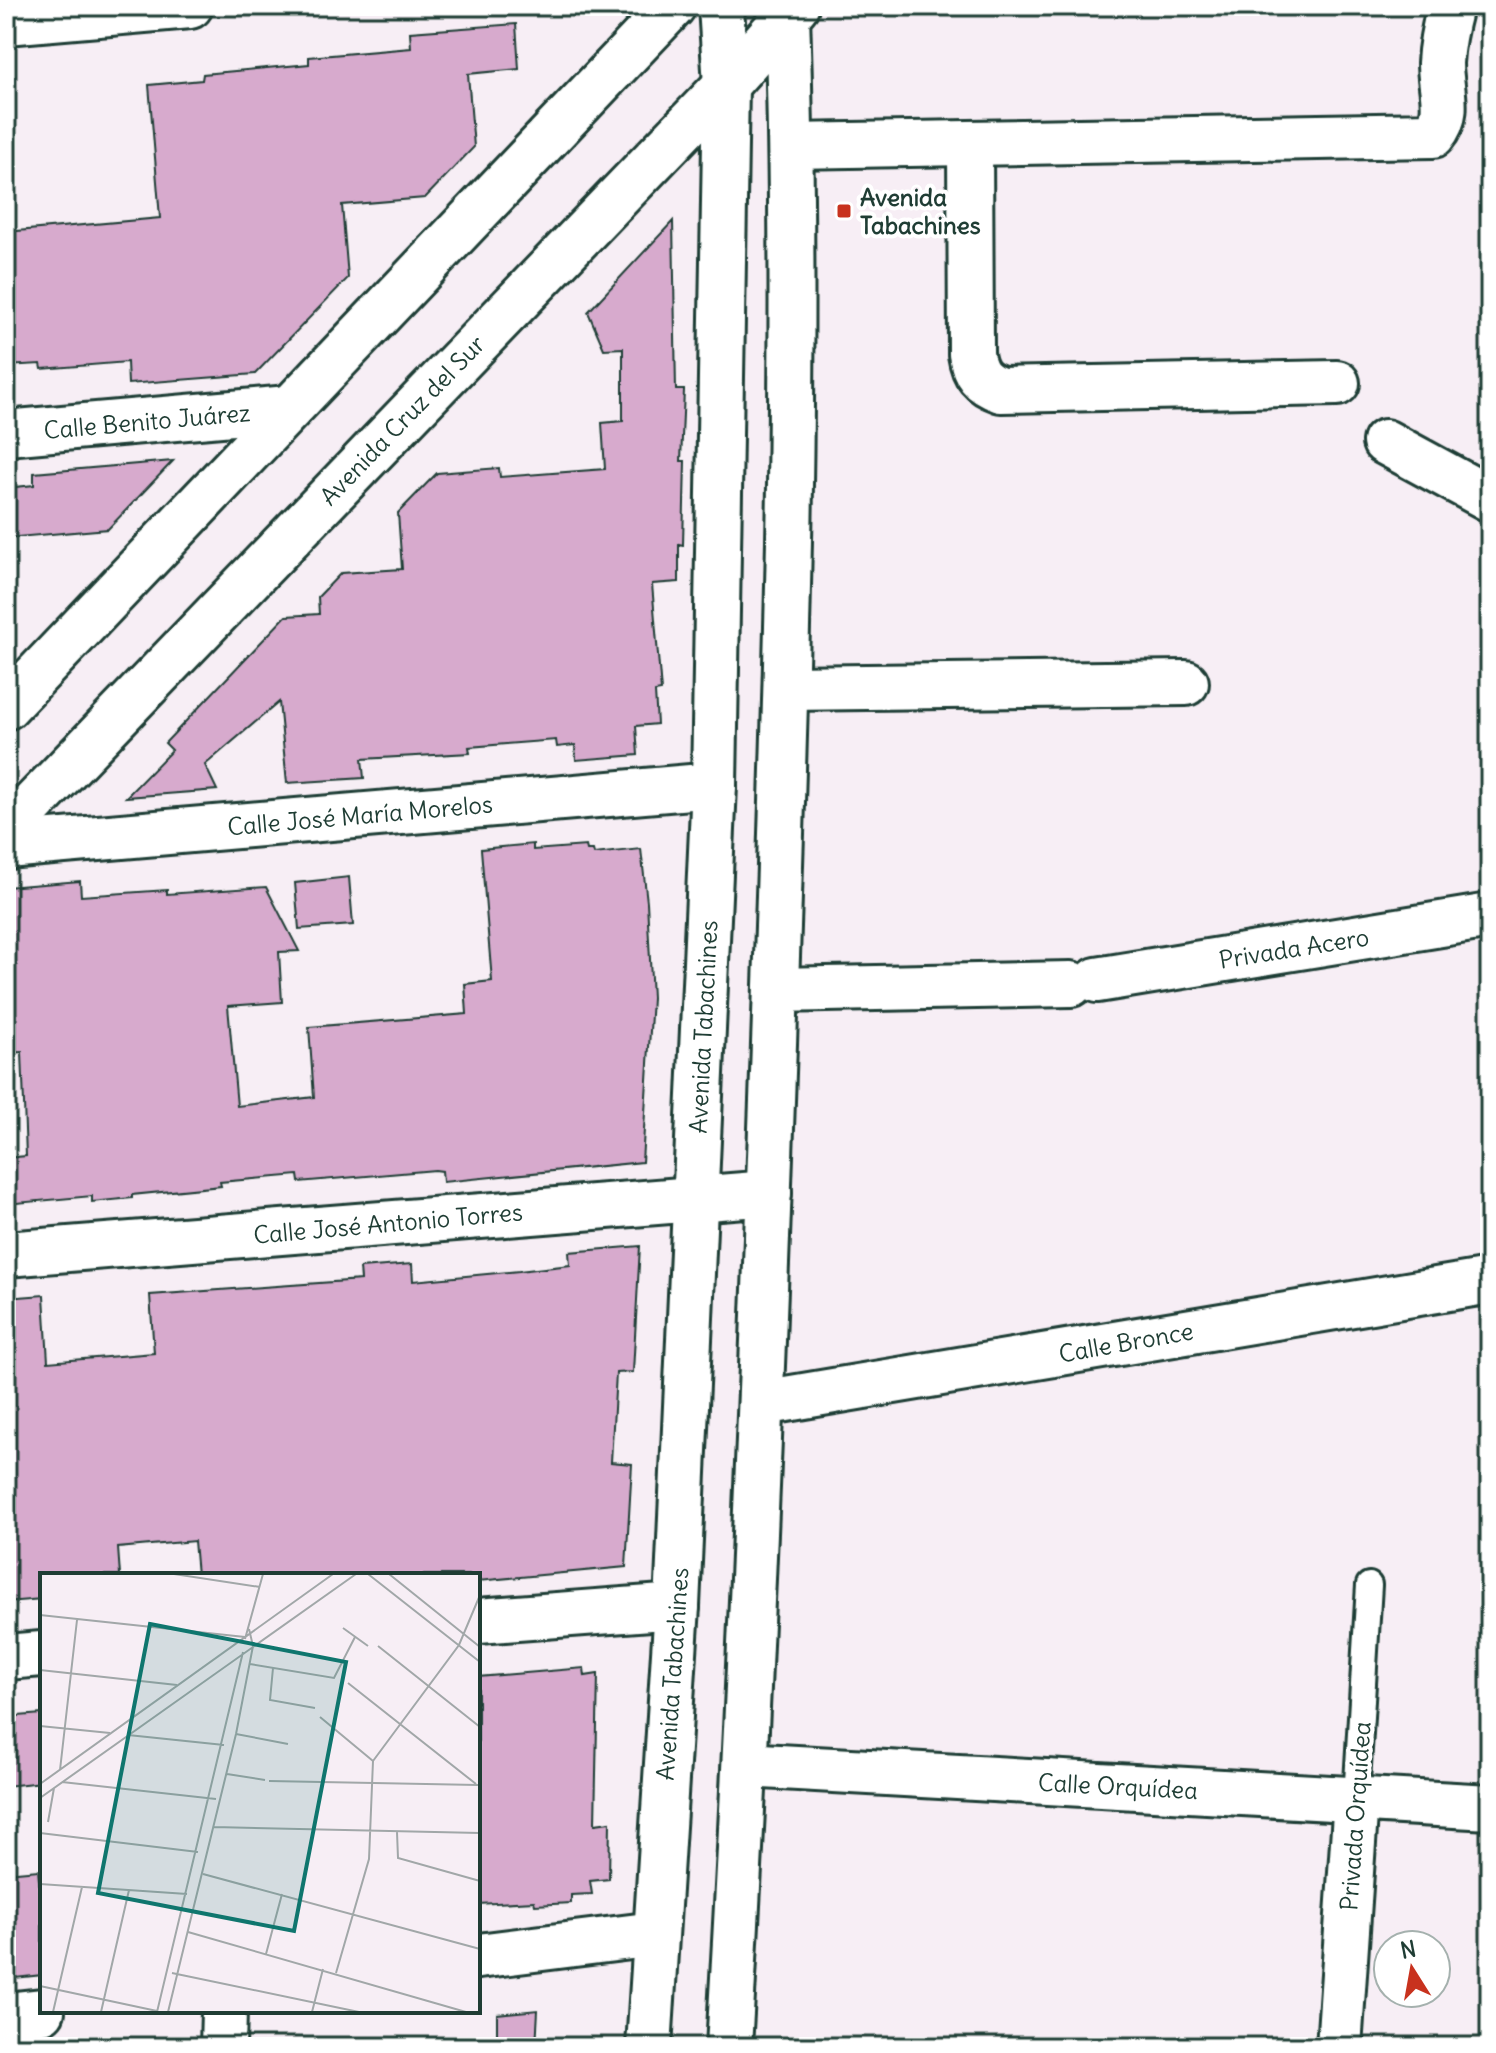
<svg xmlns="http://www.w3.org/2000/svg" width="1496" height="2053" viewBox="0 0 1496 2053" font-family="Delius,sans-serif">
  <rect width="100%" height="100%" fill="#f7eef5"/>
  <filter id="ink" filterUnits="userSpaceOnUse"><feTurbulence type="fractalNoise" baseFrequency=".0125" numOctaves="2"/><feDisplacementMap in="SourceGraphic" scale="16" xChannelSelector="R" yChannelSelector="G"/><feConvolveMatrix kernelMatrix="1 2 1 2 8 2 1 2 1" color-interpolation-filters="sRGB"/></filter>
  <g filter="url(#ink)">
    <!-- building -->
    <g fill="#d7aacd" stroke="#1f3d34" stroke-width="2">
      <path d="M 516,24 L 519,69 L 468,74 L 474,147 L 425,198 L 342,205 L 348,278 L 255,374 L 128,384 L 127,362 L 42,369 L 41,364 L 6,366 L 6,232 L 160,218 L 149,85 L 202,80 L 203,74 L 309,64 L 309,57 L 411,48 L 410,32 Z"/>
      <path d="M 673,221 L 676,390 L 684,390 L 681,461 L 685,461 L 683,545 L 679,544 L 679,582 L 652,584 L 661,691 L 655,692 L 657,724 L 636,726 L 638,755 L 576,760 L 575,745 L 557,747 L 556,740 L 469,747 L 470,753 L 362,759 L 364,778 L 287,783 L 279,702 L 205,765 L 217,790 L 126,797 L 172,750 L 165,743 L 286,616 L 319,614 L 318,597 L 341,573 L 402,569 L 398,513 L 437,473 L 499,468 L 500,477 L 605,469 L 602,423 L 623,421 L 623,348 L 604,349 L 588,312 Z"/>
      <path d="M 173,461 L 108,529 L 6,538 L 6,488 L 34,485 L 34,473 Z"/>
      <path d="M 533,844 L 533,850 L 586,846 L 587,850 L 593,850 L 594,854 L 641,849 L 647,902 L 652,998 L 642,1162 L 443,1182 L 442,1171 L 435,1170 L 299,1182 L 298,1175 L 220,1182 L 221,1186 L 132,1195 L 132,1198 L 92,1202 L 92,1196 L 6,1204 L 6,1158 L 26,1156 L 22,1052 L 6,1053 L 6,887 L 80,881 L 81,896 L 167,890 L 167,894 L 266,887 L 299,951 L 279,952 L 282,1002 L 228,1006 L 237,1106 L 314,1097 L 309,1027 L 467,1014 L 465,984 L 492,981 L 481,849 Z"/>
      <path d="M 349,877 L 353,925 L 299,929 L 295,883 Z"/>
      <path d="M 640,1246 L 633,1372 L 616,1373 L 611,1462 L 632,1464 L 626,1567 L 478,1581 L 478,1575 L 197,1575 L 194,1541 L 118,1548 L 120,1575 L 42,1575 L 42,1599 L 6,1602 L 6,1298 L 44,1295 L 48,1362 L 154,1353 L 150,1295 L 361,1280 L 360,1268 L 412,1264 L 413,1281 L 519,1271 L 570,1265 L 569,1252 Z"/>
      <path d="M 584,1668 L 585,1676 L 598,1674 L 595,1824 L 610,1822 L 609,1879 L 590,1881 L 592,1894 L 571,1895 L 571,1903 L 535,1905 L 534,1901 L 478,1904 L 478,1677 Z"/>
      <path d="M 42,1714 L 42,1782 L 6,1786 L 6,1717 Z"/>
      <path d="M 38,1870 L 42,1914 L 42,1975 L 6,1979 L 6,1873 Z"/>
      <path d="M 538,2010 L 536,2047 L 497,2047 L 497,2014 Z"/>
    </g>
    <g fill="none" stroke-linecap="round" stroke-linejoin="round">
      <defs>
        <path id="lane" d="M 1356,1799 L 1369,1585"/>
        <g id="street">
          <path d="M 6,22 L 190,6"/>
          <path d="M 970,144 L 971,354 C 974,374 981,383 1001,390 L 1337,383"/>
          <path d="M 791,146 L 1433,135 C 1452,113 1440,90 1440,63 C 1441,43 1445,25 1450,6"/>
          <path d="M 6,433 L 289,408"/>
          <path d="M 1385,442 L 1490,499"/>
          <path d="M 787,688 L 1186,683"/>
          <path d="M 6,846 L 714,785"/>
          <path d="M 1097,980 L 1490,916"/>
          <path d="M 776,990 L 1071,984"/>
          <path d="M 6,1254 L 769,1193"/>
          <path d="M 762,1403 L 1490,1281"/>
          <path d="M 478,1621 L 677,1606"/>
          <path d="M 6,1657 L 42,1654"/>
          <path d="M 745,1765 L 1490,1807"/>
          <path d="M 478,1956 L 655,1934"/>
          <path d="M 6,2015 L 42,2011"/>
          <path d="M 223,2047 L 224,2011"/>
          <path d="M 1339,2047 L 1356,1799"/>
        </g>
        <g id="secondary">
          <path d="M 6,707 L 673,6"/>
          <path d="M 6,832 L 726,85 L 796,6"/>
          <path d="M 649,2047 L 677,1606 L 714,785 L 726,85 L 721,6"/>
          <path d="M 729,2047 C 750,1693 764,1340 776,986 C 787,663 798,339 787,15 L 784,6"/>
        </g>
      </defs>
      <!-- lane casing -->
      <use href="#lane" stroke="#1f3d34" stroke-width="30"/>
      <!-- street casing -->
      <use href="#street" stroke="#1f3d34" stroke-width="50"/>
      <!-- secondary casing -->
      <use href="#secondary" stroke="#1f3d34" stroke-width="50"/>
      <!-- lane -->
      <use href="#lane" stroke="#fff" stroke-width="24"/>
      <!-- street -->
      <use href="#street" stroke="#fff" stroke-width="44"/>
      <!-- secondary -->
      <use href="#secondary" stroke="#fff" stroke-width="44"/>
    </g>
  </g>
  <!-- markers -->
  <rect fill="#c8321e" stroke="#fff" stroke-width="3" x="836" y="203" width="16" height="16" rx="4"/>
  <g text-anchor="middle" dominant-baseline="central" stroke-width="8" stroke-linejoin="round" paint-order="stroke">
    <!-- poi labels -->
    <g font-size="24" font-weight="bold" fill="#1f3d34" stroke="#fff" text-anchor="start">
      <text x="860" y="197">Avenida<tspan x="860" dy="28">Tabachines</tspan></text>
    </g>
    <!-- street labels -->
    <g font-size="24" fill="#1f3d34" stroke="#fff">
      <text transform="translate(402 420) rotate(-46)">Avenida Cruz del Sur</text>
      <text transform="translate(147 421) rotate(-5)">Calle Benito Juárez</text>
      <text transform="translate(360 815) rotate(-5)">Calle José María Morelos</text>
      <text transform="translate(1294 948) rotate(-9)">Privada Acero</text>
      <text transform="translate(703 1027) rotate(-87)">Avenida Tabachines</text>
      <text transform="translate(388 1223) rotate(-5)">Calle José Antonio Torres</text>
      <text transform="translate(1126 1342) rotate(-10)">Calle Bronce</text>
      <text transform="translate(672 1674) rotate(-86)">Avenida Tabachines</text>
      <text transform="translate(1118 1786) rotate(3)">Calle Orquídea</text>
      <text transform="translate(1355 1816) rotate(-86)">Privada Orquídea</text>
    </g>
  </g>
  <!-- overview -->
  <g transform="translate(40 1573)">
    <rect width="440" height="440" fill="#f7eef5"/>
    <path fill="none" stroke="#a1a7a8" stroke-width="2" d="M 134,1 L 220,14M 328,1 L 440,89M 349,1 L 440,74M 0,42 L 205,64M 303,55 L 328,73M 205,66 L 223,1M 338,73 L 440,154M 210,91 L 294,105 L 315,64M 233,95 L 230,127 L 275,135M 0,97 L 137,112M 308,110 L 436,211M 280,144 L 333,188M 0,153 L 70,160M 196,161 L 248,171M 88,162 L 184,172M 20,197 L 37,47M 187,201 L 225,207M 229,208 L 438,212M 22,209 L 176,226M 0,211 L 293,1M 0,225 L 316,1M 8,249 L 14,215M 174,254 L 440,260M 357,259 L 358,285 L 440,308M 0,260 L 158,279M 163,301 L 440,376M 0,311 L 147,321M 148,359 L 426,439M 226,381 L 242,321M 132,400 L 319,439M 296,400 L 329,286 L 333,188 L 419,72 L 440,22M 0,413 L 117,438M 13,439 L 42,314M 61,439 L 89,317M 117,439 L 203,79M 128,439 L 196,161 L 213,73 L 209,56M 272,439 L 283,396"/>
    <path fill="#0f766e" fill-opacity="0.15" stroke="#0f766e" stroke-width="4" d="M 110,51 L 306,89 L 254,358 L 58,320 Z"/>
    <rect width="440" height="440" fill="none" stroke="#1f3d34" stroke-width="4"/>
  </g>
  <!-- margin -->
  <rect width="1496" height="2053" fill="none" stroke="#fff" stroke-width="32"/>
  <rect x="16" y="16" width="1464" height="2021" fill="none" stroke="#1f3d34" stroke-width="3" filter="url(#ink)"/>
  <!-- north arrow -->
  <g transform="translate(1412 1969) rotate(349)"><circle r="38" fill="#ffffff" stroke="#a5b1ae" stroke-width="2"/>
  <path d="M0-6L14 30L0 20L-14 30Z" fill="#c8321e"/>
  <text y="-12" font-size="22" font-weight="bold" text-anchor="middle" fill="#1f3d34">N</text>
  </g>
</svg>
